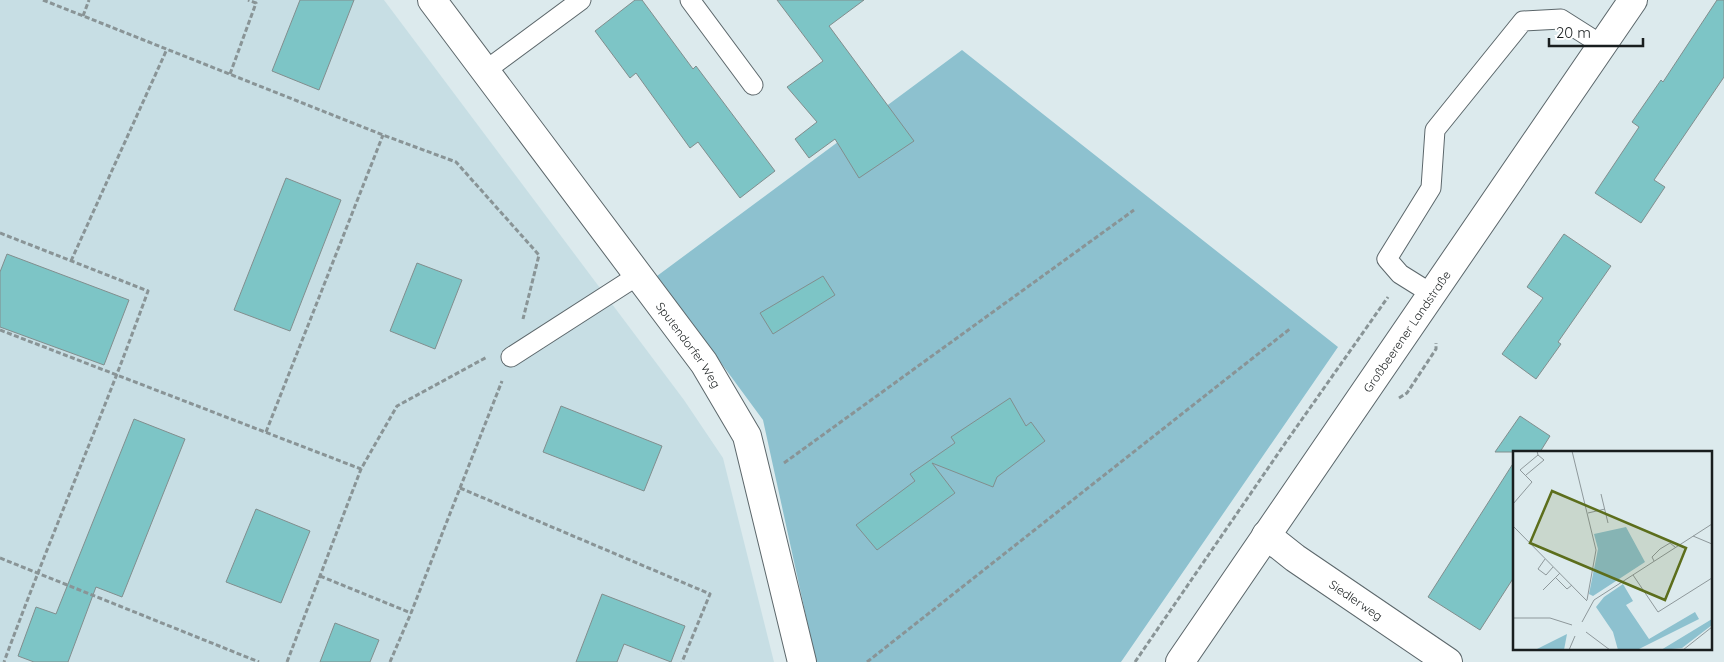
<svg xmlns="http://www.w3.org/2000/svg" width="1724" height="662" viewBox="0 0 1724 662" font-family="Quicksand,sans-serif">
  <rect width="100%" height="100%" fill="#dceaed"/>
  <!-- built -->
  <path fill="#c7dee4" d="M 0,0 L 384,0 L 684,400 L 723,458 L 774,662 L 0,662 Z"/>
  <!-- green -->
  <path fill="#8dc1cf" d="M 962,50 L 1338,347 L 1121,662 L 816,662 L 763,420 L 657,276 Z"/>
  <!-- building -->
  <g fill="#7dc5c6" stroke="#818e8e">
    <path d="M 300,0 L 354,0 L 319,90 L 272,71 Z"/>
    <path d="M 635,0 L 642,0 L 693,69 L 696,66 L 775,171 L 740,198 L 698,142 L 690,148 L 636,73 L 630,78 L 595,31 Z"/>
    <path d="M 777,0 L 864,0 L 829,26 L 914,141 L 859,178 L 835,139 L 809,158 L 795,139 L 817,122 L 787,87 L 823,61 Z"/>
    <path d="M 1717,0 L 1724,0 L 1724,77 L 1654,180 L 1665,187 L 1641,223 L 1595,193 L 1639,127 L 1632,122 L 1661,80 L 1663,82 Z"/>
    <path d="M 286,178 L 341,200 L 290,331 L 234,310 Z"/>
    <path d="M 1564,234 L 1611,266 L 1558,342 L 1561,344 L 1536,379 L 1502,354 L 1543,298 L 1527,287 Z"/>
    <path d="M 7,254 L 129,300 L 104,365 L 0,327 L 0,272 Z"/>
    <path d="M 417,263 L 462,280 L 435,349 L 390,331 Z"/>
    <path d="M 823,276 L 835,295 L 773,334 L 760,313 Z"/>
    <path d="M 1010,398 L 1026,426 L 1031,422 L 1045,441 L 997,477 L 993,487 L 932,463 L 955,493 L 877,550 L 856,525 L 915,481 L 910,474 L 955,443 L 951,437 Z"/>
    <path d="M 561,406 L 662,446 L 644,491 L 543,452 Z"/>
    <path d="M 1520,416 L 1550,436 L 1540,452 L 1495,452 Z"/>
    <path d="M 134,419 L 185,439 L 122,597 L 96,587 L 68,662 L 34,662 L 18,656 L 36,607 L 56,614 Z"/>
    <path d="M 1514,462 L 1514,577 L 1480,630 L 1428,597 Z"/>
    <path d="M 256,509 L 310,531 L 281,603 L 226,582 Z"/>
    <path d="M 602,594 L 685,626 L 671,662 L 624,644 L 617,662 L 576,662 Z"/>
    <path d="M 335,623 L 379,640 L 370,662 L 320,662 Z"/>
  </g>
  <g fill="none" stroke-linecap="round" stroke-linejoin="round">
    <defs>
      <g id="lane">
        <path d="M 690,0 L 753,85"/>
        <path d="M 485,71 L 581,0"/>
        <path d="M 1432,294 L 1400,274 L 1387,259 L 1431,188 L 1435,130 L 1523,21 L 1561,19 L 1602,45"/>
        <path d="M 511,357 L 637,276"/>
      </g>
      <g id="street">
        <path id="s1" d="M 432,0 L 704,363 L 747,436 L 802,662"/>
        <path id="s2" d="M 1266,535 L 1295,558 L 1448,662"/>
      </g>
      <g id="secondary">
        <path id="s3" d="M 1180,662 L 1633,0"/>
      </g>
    </defs>
    <!-- lane casing -->
    <use href="#lane" stroke="#5c676b" stroke-width="21"/>
    <!-- street casing -->
    <use href="#street" stroke="#5c676b" stroke-width="30"/>
    <!-- secondary casing -->
    <use href="#secondary" stroke="#5c676b" stroke-width="30"/>
    <!-- path -->
    <g stroke="#899496" stroke-width="3" stroke-dasharray="5 2.5" stroke-linecap="butt">
      <path d="M 43,0 L 383,135 L 456,162 L 539,255 L 523,319"/>
      <path d="M 83,16 L 89,0"/>
      <path d="M 230,74 L 256,3 L 248,0"/>
      <path d="M 0,233 L 148,291 C 103,416 50,537 4,662"/>
      <path d="M 71,261 L 167,49"/>
      <path d="M 0,330 L 361,469"/>
      <path d="M 1399,398 L 1407,393 L 1436,349 L 1436,343"/>
      <path d="M 266,432 L 383,135"/>
      <path d="M 784,463 L 1134,210"/>
      <path d="M 460,488 L 710,594 L 682,662"/>
      <path d="M 0,558 L 259,662"/>
      <path d="M 320,576 L 411,613"/>
      <path d="M 287,662 L 361,469 L 397,406 L 487,357"/>
      <path d="M 390,662 L 411,613 L 502,381"/>
      <path d="M 867,662 L 1291,328"/>
      <path d="M 1135,662 L 1286,442 L 1388,297"/>
    </g>
    <!-- lane -->
    <use href="#lane" stroke="#fff" stroke-width="19"/>
    <!-- street -->
    <use href="#street" stroke="#fff" stroke-width="28"/>
    <!-- secondary -->
    <use href="#secondary" stroke="#fff" stroke-width="28"/>
  </g>
  <g text-anchor="middle" dominant-baseline="central" stroke-width="4" stroke-linejoin="round" paint-order="stroke">
    <!-- street labels -->
    <g font-size="12" fill="#191e1f" stroke="#fff">
      <text stroke="none"><textPath href="#s3" startOffset="401">Großbeerener Landstraße</textPath></text>
      <text stroke="none"><textPath href="#s1" startOffset="430">Sputendorfer Weg</textPath></text>
      <text stroke="none"><textPath href="#s2" startOffset="111">Siedlerweg</textPath></text>
    </g>
  </g>
  <!-- overview -->
  <g transform="translate(1513 451)">
    <rect width="199" height="199" fill="#dceaed"/>
    <path d="M 113,76 L 132,111 L 80,145 L 76,143 L 85,98 L 81,83 ZM 110,133 L 120,150 L 113,154 L 136,188 L 182,161 L 186,168 L 124,199 L 105,199 L 100,181 L 83,156 L 91,146 ZM 199,168 L 199,174 L 169,197 L 148,199 ZM 54,183 L 51,199 L 22,199 Z" fill="#8dc1cf"/>
    <path fill="none" stroke="#8e989b" stroke-width="1" d="M 59,0 L 83,99 L 74,149M 13,24 L 31,9 L 25,4M 88,43 L 95,72M 0,53 L 19,31 L 7,19 L 25,4 L 24,0M 75,62 L 92,58M 0,75 L 74,150M 180,85 L 199,93M 32,108 L 25,118 L 33,124 L 40,116M 141,110 L 139,106 L 147,98 L 157,92 L 162,96M 120,124 L 145,161 L 199,127M 42,126 L 54,138 L 59,134M 30,139 L 47,122M 0,167 L 37,167 L 59,174M 69,171 L 81,149 L 199,73M 73,181 L 97,199M 56,199 L 62,185M 170,199 L 199,176"/>
    <path fill="#5c6e1c" fill-opacity="0.15" stroke="#5c6e1c" stroke-width="2.5" d="M 39,40 L 173,97 L 152,149 L 17,92 Z"/>
    <rect width="199" height="199" fill="none" stroke="#191e1f" stroke-width="2.5"/>
  </g>
  <!-- scale -->
  <path d="M1549 38v8h94v-8" fill="none" stroke="#191e1f" stroke-width="2.5"/>
  <text x="1556" y="38" font-size="15" fill="#191e1f" stroke="#ffffff" stroke-width="4" paint-order="stroke">20 m</text>
</svg>
